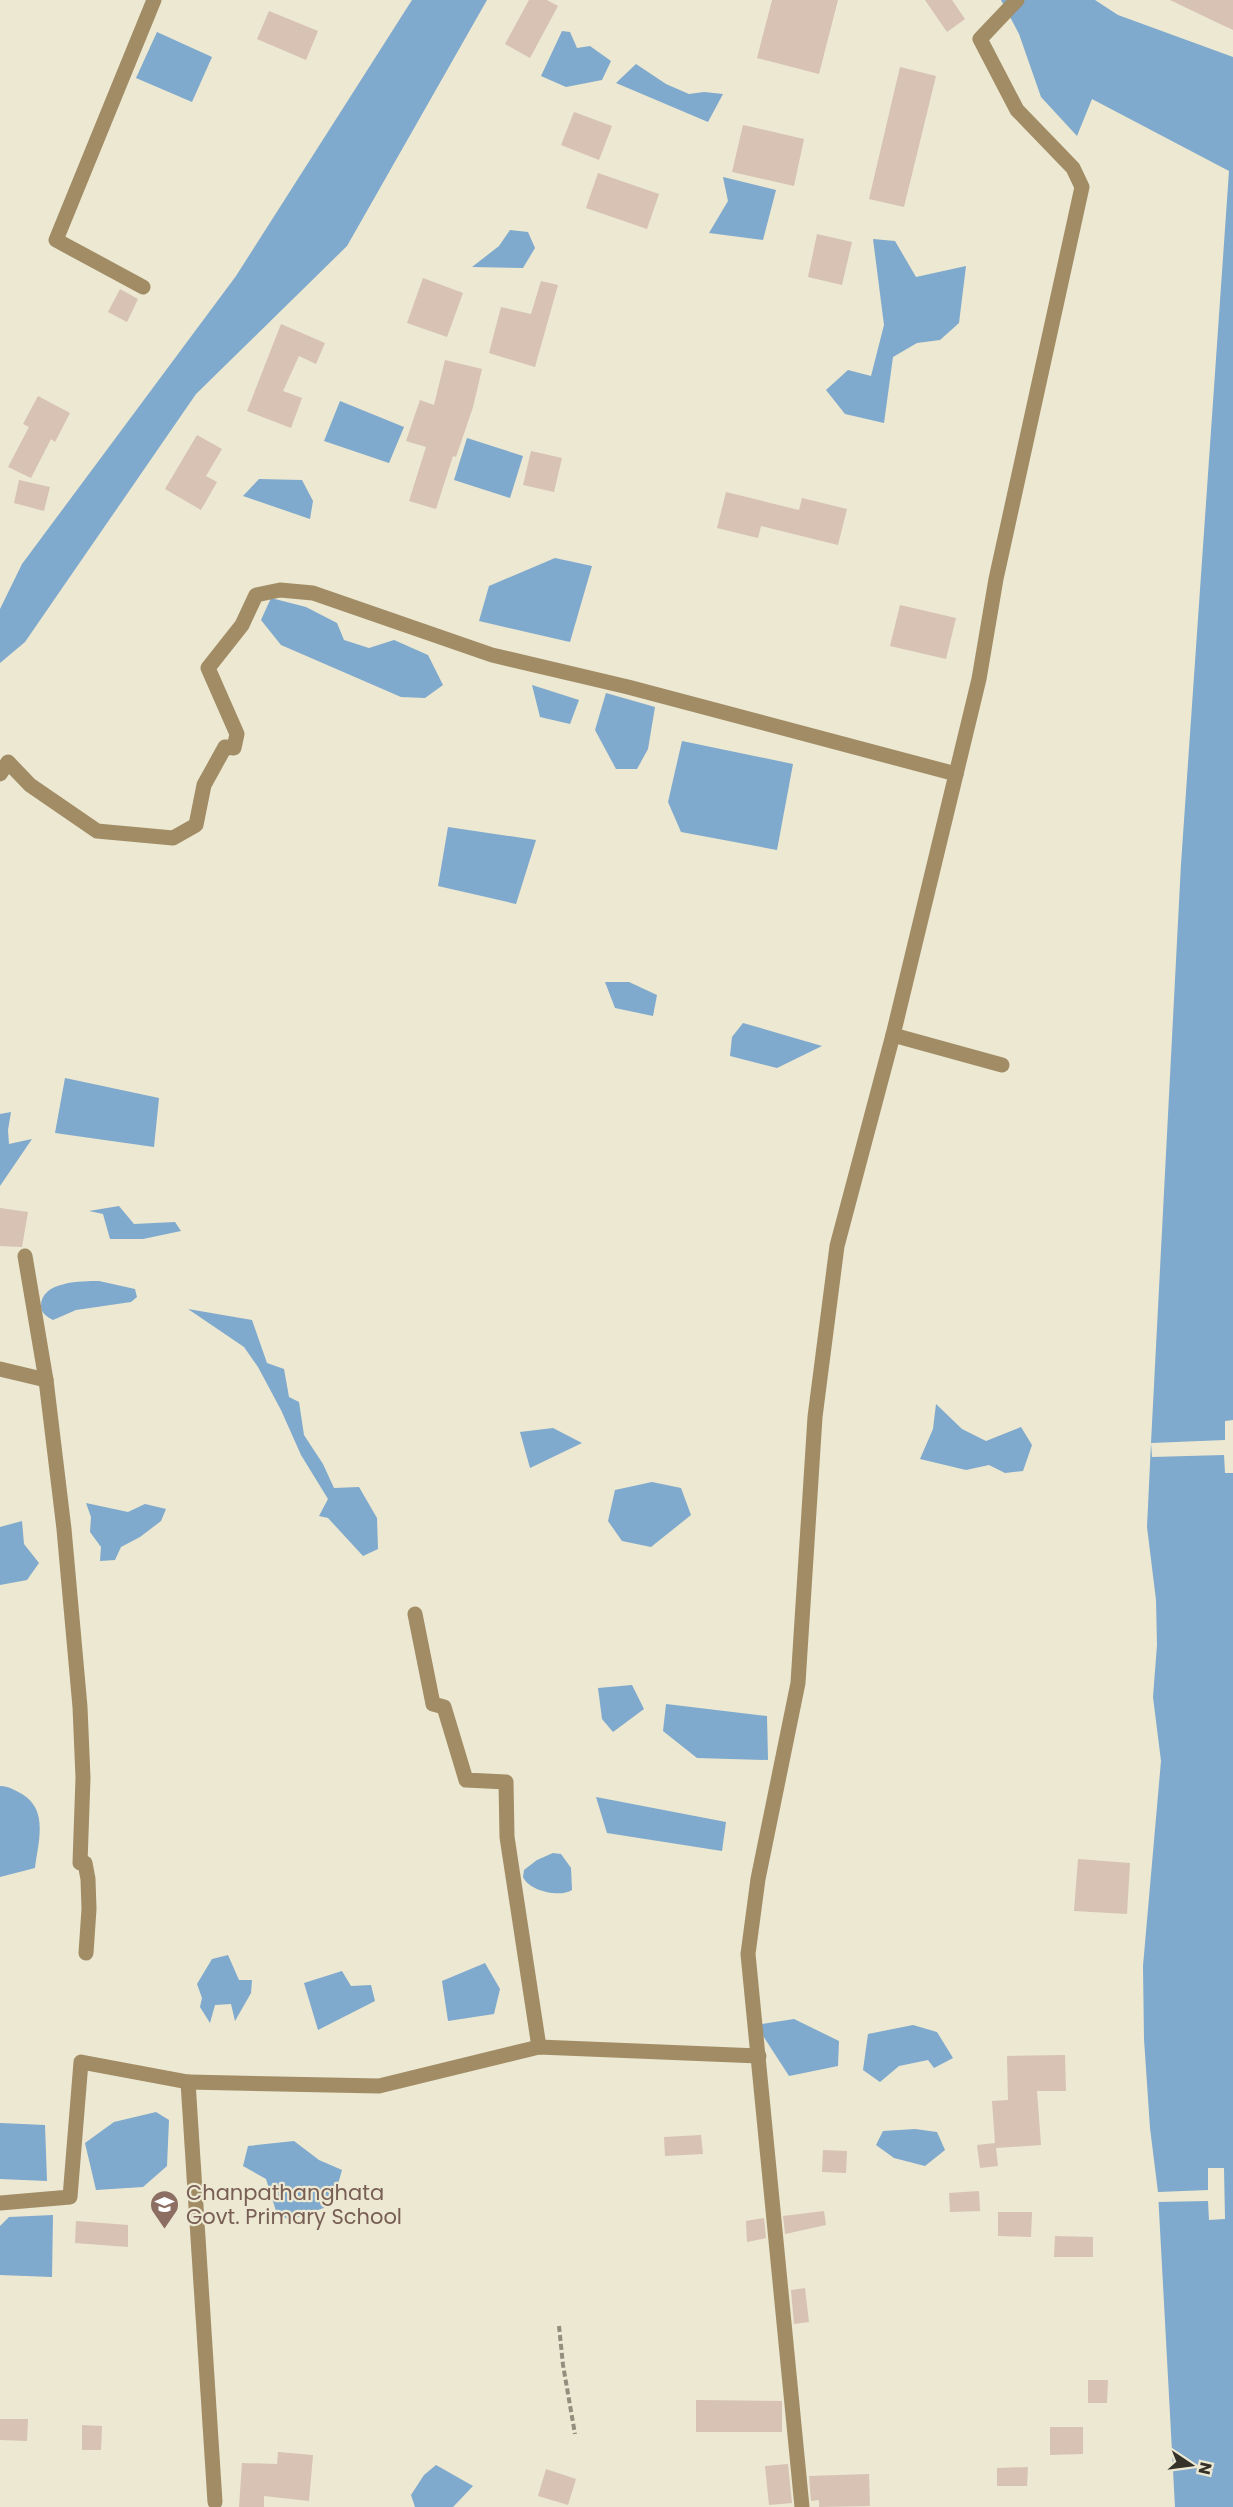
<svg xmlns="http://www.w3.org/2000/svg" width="1233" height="2507" viewBox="0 0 1233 2507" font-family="Poppins,sans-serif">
  <rect width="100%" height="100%" fill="#ece8d1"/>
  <!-- water -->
  <g fill="#7fa9cd">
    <path d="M 412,0 L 487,0 L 347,246 L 196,394 L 25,642 L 0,663 L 0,609 L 22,564 L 236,276 Z"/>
    <path d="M 1001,0 L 1095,0 L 1118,15 L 1233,57 L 1233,2507 L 1175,2507 L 1158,2192 L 1150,2128 L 1144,2039 L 1143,1966 L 1161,1761 L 1153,1697 L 1157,1645 L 1156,1600 L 1147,1527 L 1151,1443 L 1181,864 L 1229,171 L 1092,99 L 1077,136 L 1041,97 L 1019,34 Z"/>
    <path d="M 562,31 L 570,32 L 577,48 L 590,46 L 611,61 L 602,80 L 566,87 L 541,76 Z"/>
    <path d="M 157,32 L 212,57 L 192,102 L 136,78 Z"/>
    <path d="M 636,64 L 666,84 L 689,94 L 704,92 L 723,94 L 708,122 L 616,83 Z"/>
    <path d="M 723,177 L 776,190 L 763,240 L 709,233 L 728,201 Z"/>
    <path d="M 510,230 L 528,232 L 535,248 L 523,268 L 472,267 L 499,246 Z"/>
    <path d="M 873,239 L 895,241 L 916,277 L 966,266 L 959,323 L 940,340 L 917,343 L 893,357 L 884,423 L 845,414 L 826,390 L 848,370 L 871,376 L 884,325 Z"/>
    <path d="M 340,401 L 404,427 L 389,463 L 324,441 Z"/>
    <path d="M 467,438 L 523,456 L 510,498 L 454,480 Z"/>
    <path d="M 259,479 L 302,480 L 313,501 L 310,519 L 243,496 Z"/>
    <path d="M 555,558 L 592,566 L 570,642 L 479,621 L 489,586 Z"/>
    <path d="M 271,598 L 306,607 L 337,623 L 344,640 L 369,648 L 394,640 L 428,655 L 443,685 L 425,698 L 401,697 L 281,645 L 261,620 Z"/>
    <path d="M 532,685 L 579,700 L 570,724 L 540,717 Z"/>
    <path d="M 606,693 L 655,707 L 648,749 L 637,769 L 616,769 L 595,730 Z"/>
    <path d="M 682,741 L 793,764 L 777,850 L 681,832 L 668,802 Z"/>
    <path d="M 448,827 L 536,840 L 516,904 L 438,886 Z"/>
    <path d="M 605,982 L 629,982 L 657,995 L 653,1016 L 615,1008 Z"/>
    <path d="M 743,1023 L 822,1046 L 777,1068 L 730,1056 L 732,1037 Z"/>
    <path d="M 65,1078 L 159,1098 L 154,1147 L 55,1133 Z"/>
    <path d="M 11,1112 L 8,1130 L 9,1144 L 32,1139 L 0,1186 L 0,1114 Z"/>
    <path d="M 119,1206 L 134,1224 L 175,1222 L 181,1231 L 143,1239 L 110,1239 L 103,1214 L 89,1211 Z"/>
    <path d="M 99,1281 L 135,1289 L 137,1297 L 131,1302 L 76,1310 L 53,1320 C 47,1317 41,1313 41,1306 C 41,1281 82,1281 99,1281 Z"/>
    <path d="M 188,1309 L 252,1320 L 267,1363 L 284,1369 L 289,1397 L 299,1402 L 304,1435 L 323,1464 L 334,1488 L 359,1487 L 377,1518 L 378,1549 L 363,1556 L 328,1518 L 319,1516 L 328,1499 L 301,1455 L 281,1410 L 258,1367 L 244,1347 Z"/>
    <path d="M 936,1404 L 962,1429 L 986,1441 L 1021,1427 L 1032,1445 L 1023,1471 L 1005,1473 L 989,1465 L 966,1470 L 920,1459 L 933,1429 Z"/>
    <path d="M 553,1428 L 582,1443 L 530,1468 L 520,1432 Z"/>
    <path d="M 652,1482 L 681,1488 L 691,1515 L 651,1547 L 622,1541 L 608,1521 L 615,1490 Z"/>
    <path d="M 86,1503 L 128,1512 L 145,1504 L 166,1509 L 161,1521 L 140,1537 L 121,1547 L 115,1560 L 100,1561 L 101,1547 L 90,1532 L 91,1517 Z"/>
    <path d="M 22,1521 L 24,1544 L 39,1563 L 27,1580 L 0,1585 L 0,1527 Z"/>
    <path d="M 632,1685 L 644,1709 L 613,1732 L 602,1719 L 598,1688 Z"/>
    <path d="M 666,1704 L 767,1716 L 768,1760 L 697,1758 L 663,1731 Z"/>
    <path d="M 0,1786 C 9,1786 14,1790 22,1794 C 49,1810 38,1843 35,1868 L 0,1877 Z"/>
    <path d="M 596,1797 L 726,1822 L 722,1851 L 607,1833 Z"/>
    <path d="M 553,1853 L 561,1854 L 571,1868 L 572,1890 C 560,1898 529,1891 523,1877 L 524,1870 L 537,1860 Z"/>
    <path d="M 228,1955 L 239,1980 L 252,1980 L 251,1993 L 235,2021 L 231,2004 L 215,2005 L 210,2023 L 200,2007 L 202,1998 L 197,1984 L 212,1959 Z"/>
    <path d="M 485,1963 L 500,1989 L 494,2014 L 448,2021 L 442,1981 Z"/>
    <path d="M 342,1971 L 351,1986 L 371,1985 L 375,2001 L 318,2030 L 304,1983 Z"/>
    <path d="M 794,2019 L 839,2041 L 838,2066 L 789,2076 L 756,2025 Z"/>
    <path d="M 913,2025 L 937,2032 L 953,2058 L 934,2068 L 928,2060 L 899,2066 L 880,2082 L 863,2070 L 868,2034 Z"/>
    <path d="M 156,2112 L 169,2120 L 167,2166 L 143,2187 L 96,2190 L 85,2143 L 114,2122 Z"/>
    <path d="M 0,2123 L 45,2125 L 47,2181 L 0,2179 Z"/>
    <path d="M 915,2129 L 937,2132 L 945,2150 L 925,2166 L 894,2158 L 876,2145 L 883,2131 Z"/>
    <path d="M 294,2141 L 319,2160 L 342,2170 L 332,2205 L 290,2220 L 277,2214 L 266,2179 L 243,2166 L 248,2146 Z"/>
    <path d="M 53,2215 L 52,2277 L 0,2275 L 0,2226 L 9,2217 Z"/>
    <path d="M 436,2465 L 473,2486 L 453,2507 L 415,2507 L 411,2495 L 424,2475 Z"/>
  </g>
  <!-- pier -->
  <g fill="#ece8d1">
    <path d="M 1233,1420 L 1233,1473 L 1225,1473 L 1224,1455 L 1152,1457 L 1151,1443 L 1225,1440 L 1225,1421 Z"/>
    <path d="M 1208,2168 L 1224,2168 L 1225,2219 L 1209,2220 L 1208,2201 L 1158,2202 L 1158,2192 L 1208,2190 Z"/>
  </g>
  <!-- building -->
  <g fill="#d7c2b3">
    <path d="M 529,0 L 547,0 L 558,6 L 530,58 L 505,44 Z"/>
    <path d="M 772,0 L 838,0 L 819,74 L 757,58 Z"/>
    <path d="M 925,0 L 952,0 L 965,19 L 947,32 Z"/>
    <path d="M 1170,0 L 1233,0 L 1233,30 L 1218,23 Z"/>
    <path d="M 269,11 L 318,31 L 306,60 L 257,39 Z"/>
    <path d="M 900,67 L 936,76 L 904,207 L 869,199 Z"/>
    <path d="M 574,112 L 612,126 L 599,160 L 561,145 Z"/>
    <path d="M 743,125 L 804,139 L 794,186 L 732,172 Z"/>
    <path d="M 598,173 L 659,194 L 647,229 L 586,208 Z"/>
    <path d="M 817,234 L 852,242 L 842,285 L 808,277 Z"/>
    <path d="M 423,278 L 463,293 L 447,337 L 407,323 Z"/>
    <path d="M 541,281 L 558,285 L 535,367 L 489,353 L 501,307 L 531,314 Z"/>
    <path d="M 120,289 L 138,299 L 127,322 L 108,312 Z"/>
    <path d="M 281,324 L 325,343 L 316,364 L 299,356 L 283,391 L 302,398 L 291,428 L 247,411 Z"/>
    <path d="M 445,360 L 482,369 L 473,407 L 456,457 L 453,456 L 436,509 L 409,501 L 426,447 L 406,441 L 420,400 L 434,405 Z"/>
    <path d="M 38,396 L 70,413 L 55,442 L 51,439 L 31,478 L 8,467 L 29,427 L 23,424 Z"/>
    <path d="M 197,435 L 222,449 L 206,476 L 217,482 L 201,510 L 165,489 Z"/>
    <path d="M 531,451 L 562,458 L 554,492 L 523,485 Z"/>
    <path d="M 19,480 L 50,487 L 44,511 L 14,503 Z"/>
    <path d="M 726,492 L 799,510 L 802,498 L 847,509 L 838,545 L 761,526 L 758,538 L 717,528 Z"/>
    <path d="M 900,605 L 956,618 L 946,659 L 890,646 Z"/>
    <path d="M 0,1208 L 28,1212 L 22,1247 L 0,1246 Z"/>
    <path d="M 1078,1859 L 1130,1863 L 1127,1914 L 1074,1911 Z"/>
    <path d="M 1065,2055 L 1066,2091 L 1037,2091 L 1041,2145 L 996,2148 L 998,2166 L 980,2168 L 977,2145 L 995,2143 L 992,2101 L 1008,2100 L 1007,2056 Z"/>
    <path d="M 701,2135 L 703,2154 L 665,2156 L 664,2137 Z"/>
    <path d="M 823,2150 L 847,2151 L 846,2173 L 822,2172 Z"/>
    <path d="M 979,2191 L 980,2211 L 950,2212 L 949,2193 Z"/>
    <path d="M 824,2211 L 826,2225 L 785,2234 L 783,2216 Z"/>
    <path d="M 998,2212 L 1032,2212 L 1031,2237 L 998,2236 Z"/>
    <path d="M 764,2218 L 766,2238 L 747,2242 L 746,2221 Z"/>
    <path d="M 76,2221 L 128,2225 L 128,2247 L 75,2243 Z"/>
    <path d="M 1055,2236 L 1093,2237 L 1093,2257 L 1054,2257 Z"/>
    <path d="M 805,2288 L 809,2322 L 794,2324 L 791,2290 Z"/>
    <path d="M 1088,2380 L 1108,2380 L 1107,2403 L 1088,2403 Z"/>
    <path d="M 696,2400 L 782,2401 L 782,2432 L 696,2432 Z"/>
    <path d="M 0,2419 L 28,2419 L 27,2441 L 0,2440 Z"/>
    <path d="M 82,2425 L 102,2426 L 101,2450 L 82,2450 Z"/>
    <path d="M 1050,2427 L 1083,2427 L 1083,2454 L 1050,2455 Z"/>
    <path d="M 278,2452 L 313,2455 L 309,2501 L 264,2496 L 264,2507 L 239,2507 L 242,2463 L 277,2464 Z"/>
    <path d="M 788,2464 L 792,2503 L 769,2505 L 765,2466 Z"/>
    <path d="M 1028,2467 L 1027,2486 L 997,2486 L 997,2468 Z"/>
    <path d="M 546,2469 L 576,2479 L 568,2505 L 538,2496 Z"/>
    <path d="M 869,2474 L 870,2506 L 819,2507 L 819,2500 L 811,2501 L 809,2476 Z"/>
  </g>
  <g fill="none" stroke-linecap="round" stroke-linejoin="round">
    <!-- path -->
    <path stroke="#928f7f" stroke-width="4" stroke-dasharray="6 3" stroke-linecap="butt" d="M 559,2326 L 563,2365 L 575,2434"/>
    <!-- minor -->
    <g stroke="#a18c66" stroke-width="15">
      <path d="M 143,287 L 56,240 L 154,0"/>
      <path d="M 0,774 L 8,762 L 30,785 L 97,831 L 173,838 L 196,825 L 204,785 L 225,747 L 234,748 L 237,734 L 208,668 L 242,625 L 256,595 L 280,590 L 313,593 L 492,655 L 628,687 L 956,774"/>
      <path d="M 893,1035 L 1002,1065"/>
      <path d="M 25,1256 L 46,1380 L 64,1529 L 80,1707 L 83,1778 L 80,1863 L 85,1863 L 88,1879 L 89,1909 L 86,1953"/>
      <path d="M 0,1369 L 46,1380"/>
      <path d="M 415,1614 L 433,1704 L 444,1707 L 466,1780 L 506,1782 L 507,1837 L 539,2047"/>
      <path d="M 188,2082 L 215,2502"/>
      <path d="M 0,2203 L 70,2197 L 81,2062 L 188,2082 L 379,2086 L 539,2047 L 759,2056"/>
      <path d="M 802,2507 L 748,1954 L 758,1879 L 798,1683 L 815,1417 L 837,1246 L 893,1035 L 979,679 L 996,579 L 1082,187 L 1073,168 L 1017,110 L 980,39 L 1017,0"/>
    </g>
  </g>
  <!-- icons -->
  <defs>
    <symbol id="school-pin" viewBox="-11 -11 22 30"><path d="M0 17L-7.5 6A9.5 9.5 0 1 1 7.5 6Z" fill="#8d6e63" stroke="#ece8d1"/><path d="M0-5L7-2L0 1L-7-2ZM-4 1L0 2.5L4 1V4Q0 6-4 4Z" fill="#fff"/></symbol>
  </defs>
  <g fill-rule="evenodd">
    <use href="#school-pin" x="148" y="2188" width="33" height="45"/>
  </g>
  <g text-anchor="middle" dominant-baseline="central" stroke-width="4.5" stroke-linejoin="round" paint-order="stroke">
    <!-- education labels -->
    <g font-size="21" fill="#785e54" stroke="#ece8d1" text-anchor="start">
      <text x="186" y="2192">Chanpathanghata<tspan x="186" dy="24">Govt. Primary School</tspan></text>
    </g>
  </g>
  <!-- north arrow -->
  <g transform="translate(1191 2465) rotate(103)" stroke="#ece8d1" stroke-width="4.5" paint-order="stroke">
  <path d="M0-4.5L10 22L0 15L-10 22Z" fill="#343229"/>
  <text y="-9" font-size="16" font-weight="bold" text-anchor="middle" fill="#343229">N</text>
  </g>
</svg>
